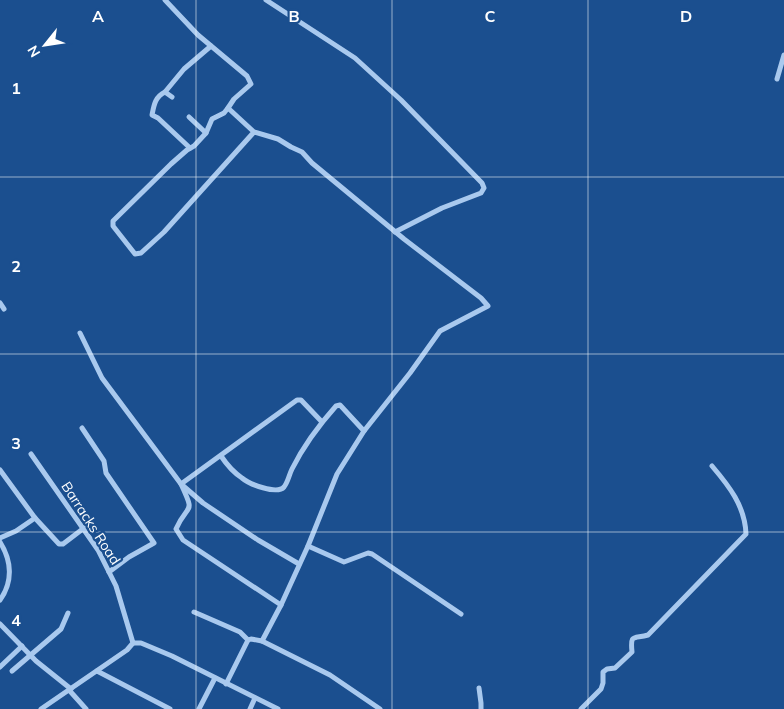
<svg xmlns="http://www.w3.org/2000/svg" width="784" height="709" viewBox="0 0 784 709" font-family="Mulish,sans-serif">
  <rect width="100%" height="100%" fill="#1b4f8f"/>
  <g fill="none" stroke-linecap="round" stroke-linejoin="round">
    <!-- minor -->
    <g stroke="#a9c9ee" stroke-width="5">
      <path d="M 165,0 L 198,35 L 247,76 L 251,84 L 234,99 L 228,108"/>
      <path d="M 266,0 L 355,58 L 401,100 L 482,183 L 484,188 L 481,193 L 442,208 L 395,232"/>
      <path d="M 777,79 L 784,55"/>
      <path d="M 165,92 L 184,69 L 211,46"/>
      <path d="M 172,97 L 165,92 C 155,97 154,105 152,115 L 158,118 L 190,148"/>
      <path d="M 189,117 L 206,133"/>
      <path d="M 0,303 L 4,309"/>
      <path d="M 80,333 L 102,378 L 181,484 L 203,503 L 258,540 L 299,564"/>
      <path d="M 82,428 L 104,461 L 106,473 L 154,543 L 129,557 L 109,572"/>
      <path d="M 31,454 L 98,550 L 116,586 L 133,643 L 127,650 L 41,709"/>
      <path d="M 221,456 C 227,465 233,472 242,478 C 249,484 277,495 284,487 C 288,482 289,475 292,469 C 303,447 319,425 336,406 L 340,405 L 364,431"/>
      <path d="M 0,470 L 35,518 L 59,544 L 63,544 L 84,528"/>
      <path d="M 0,538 L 16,531 L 35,518"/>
      <path d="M 0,542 C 12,561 13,582 0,600"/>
      <path d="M 308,546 L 344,562 L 368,553 L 372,554 L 461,614"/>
      <path d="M 281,605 L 183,540 L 176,529 C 188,502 196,516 181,484 L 297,400 L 301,400 L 322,422"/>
      <path d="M 194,612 L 240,632 L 248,640"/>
      <path d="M 0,624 L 36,661 L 71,689"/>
      <path d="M 262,641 L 330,675 L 380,709"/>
      <path d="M 133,643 L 141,643 L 172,656 L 278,709"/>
      <path d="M 0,667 L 22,646"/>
      <path d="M 12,671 L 61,629 L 68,613"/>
      <path d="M 97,671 L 170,709"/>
      <path d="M 226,684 L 248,640 L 251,639 L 262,641 L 281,605 L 308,546 L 337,474 L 364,431 L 410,373 L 440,331 L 488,306 L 481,298 L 404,239 L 312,163 L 302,152 L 291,147 L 278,139 L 254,132 L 228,108 L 224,113 L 212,119 L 206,133 L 194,146 L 187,150 L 171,164 L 113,221 L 113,226 L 135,254 L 141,253 L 164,232 L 254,132"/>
      <path d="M 479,688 L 481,703 L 481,709"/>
      <path d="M 69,690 L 86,709"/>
      <path d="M 199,709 L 215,678"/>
      <path d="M 250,709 L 255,698"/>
      <path d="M 581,709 L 601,689 L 603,683 L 603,672 L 607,669 L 615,668 L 632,652 C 630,633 634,639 648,635 L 746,534 C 745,506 729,486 712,466"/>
    </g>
  </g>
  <!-- grid -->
  <path fill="none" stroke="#fff" stroke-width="1" stroke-opacity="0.55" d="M 196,0 L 196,709M 392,0 L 392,709M 588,0 L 588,709M 0,177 L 784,177M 0,354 L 784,354M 0,532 L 784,532"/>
  <g text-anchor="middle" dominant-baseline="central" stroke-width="4.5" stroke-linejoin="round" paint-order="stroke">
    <!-- street labels -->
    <g font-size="14" fill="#fff" stroke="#1b4f8f">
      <text transform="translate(91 523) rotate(57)">Barracks Road</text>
    </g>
  </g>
  <g font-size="16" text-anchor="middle" font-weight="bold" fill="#fff" stroke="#1b4f8f" stroke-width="4.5" stroke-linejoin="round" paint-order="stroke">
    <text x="98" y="22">A</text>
    <text x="294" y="22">B</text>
    <text x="490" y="22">C</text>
    <text x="686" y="22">D</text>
    <text x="16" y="94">1</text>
    <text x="16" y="272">2</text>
    <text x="16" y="449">3</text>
    <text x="16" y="626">4</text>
  </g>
  <!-- north arrow -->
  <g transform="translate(45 45) rotate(240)" stroke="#1b4f8f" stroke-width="4" paint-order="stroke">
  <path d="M0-4L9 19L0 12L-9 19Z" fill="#ffffff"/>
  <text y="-8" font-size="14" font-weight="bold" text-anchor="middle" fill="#ffffff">N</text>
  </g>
</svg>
